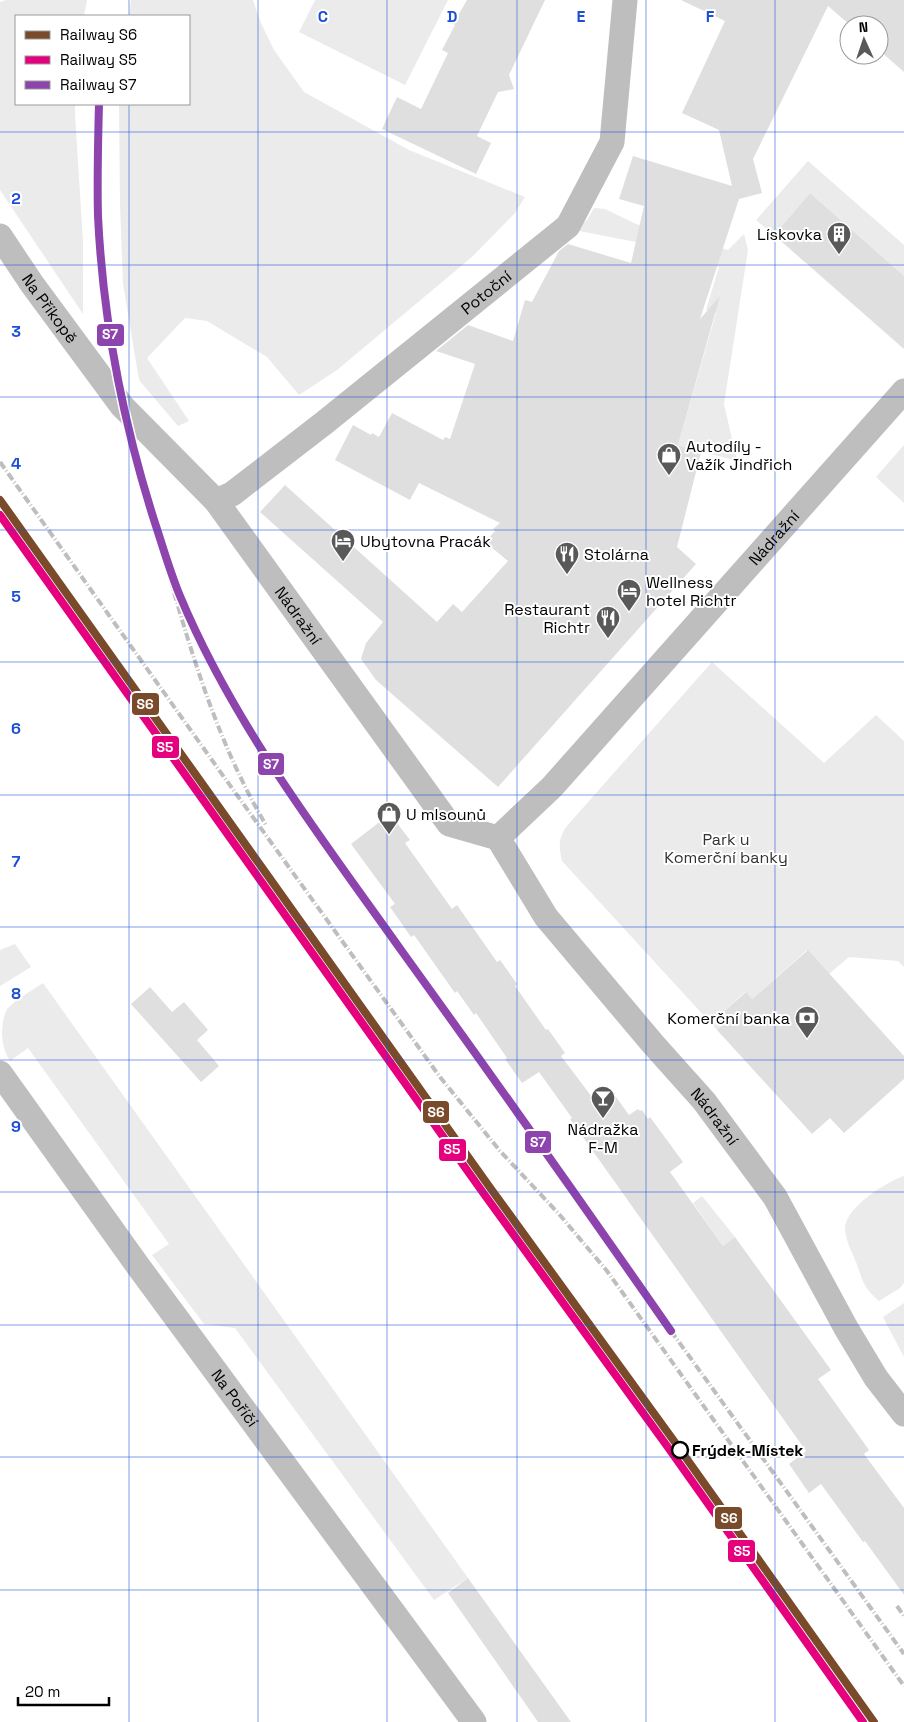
<svg xmlns="http://www.w3.org/2000/svg" width="904" height="1722" viewBox="0 0 904 1722" font-family="'Space Grotesk',sans-serif">
  <rect width="100%" height="100%" fill="#fff"/>
  <!-- green -->
  <g fill="#ebebeb">
    <path d="M 6,0 L 87,0 L 84,16 L 16,16 L 16,104 L 75,104 L 75,114 L 83,241 L 83,314 L 0,190 L 0,2 Z"/>
    <path d="M 131,0 L 253,0 L 260,21 L 274,50 L 304,92 L 409,150 L 525,197 L 515,213 L 472,257 L 337,370 L 299,395 L 267,357 L 207,321 L 185,318 L 147,358 L 189,421 L 178,426 L 139,380 L 123,284 L 120,205 L 119,104 L 189,104 L 189,16 L 129,16 Z"/>
    <path d="M 315,0 L 448,0 L 405,85 L 299,32 Z"/>
    <path d="M 808,161 L 904,245 L 904,276 L 810,193 L 774,235 L 756,220 Z"/>
    <path d="M 594,208 L 605,209 L 636,224 L 678,238 L 679,235 L 728,250 L 744,234 L 748,250 L 724,404 L 737,461 L 678,445 L 716,313 L 706,310 L 719,267 L 641,243 L 574,230 L 587,220 Z"/>
    <path d="M 904,445 L 904,503 L 876,477 Z"/>
    <path d="M 712,662 L 824,763 L 876,715 L 904,741 L 904,967 L 898,961 L 849,957 L 829,974 L 807,950 L 752,999 L 745,992 L 720,1015 L 726,1022 L 717,1030 L 562,861 C 559,848 558,839 566,827 Z"/>
    <path d="M 15,944 L 31,967 L 0,986 L 0,950 Z"/>
    <path d="M 43,983 L 468,1578 L 434,1600 L 235,1328 L 204,1324 L 152,1255 L 169,1244 L 28,1048 L 10,1061 C 0,1046 0,1024 7,1009 C 17,999 31,991 43,983 Z"/>
    <path d="M 904,1176 L 904,1283 L 900,1288 L 879,1301 C 863,1287 863,1281 856,1262 C 852,1252 845,1239 845,1228 C 846,1207 886,1182 904,1176 Z"/>
    <path d="M 702,1196 L 735,1237 L 723,1246 L 693,1203 Z"/>
    <path d="M 904,1303 L 904,1357 L 883,1317 Z"/>
  </g>
  <!-- building -->
  <g fill="#dfdfdf">
    <path d="M 467,0 L 545,0 L 509,75 L 514,89 L 498,92 L 477,136 L 491,143 L 476,174 L 382,129 L 397,97 L 421,109 L 448,53 L 442,50 L 455,25 L 453,24 Z"/>
    <path d="M 681,0 L 904,0 L 904,72 L 879,50 L 879,25 L 850,25 L 828,6 L 753,159 L 762,193 L 739,199 L 700,319 L 720,296 L 678,445 L 701,452 L 677,547 L 696,564 L 498,787 L 376,680 L 361,659 L 366,643 L 383,622 L 260,512 L 285,485 L 437,622 L 453,604 L 462,612 L 508,561 L 485,542 L 495,531 L 493,529 L 500,523 L 419,483 L 410,500 L 335,460 L 353,425 L 371,435 L 372,433 L 379,437 L 392,413 L 443,440 L 445,437 L 450,439 L 475,364 L 436,351 L 468,325 L 513,341 L 525,300 L 532,302 L 559,251 L 568,244 L 631,263 L 644,206 L 619,199 L 633,156 L 732,186 L 719,130 L 682,113 L 725,21 Z"/>
    <path d="M 810,193 L 904,276 L 904,349 L 774,235 Z"/>
    <path d="M 390,814 L 410,840 L 405,843 L 452,909 L 457,905 L 497,962 L 500,960 L 517,984 L 515,986 L 546,1030 L 548,1029 L 565,1053 L 561,1056 L 595,1101 L 611,1090 L 629,1115 L 638,1109 L 640,1111 L 642,1110 L 648,1119 L 650,1117 L 683,1162 L 670,1172 L 723,1246 L 735,1237 L 831,1370 L 818,1379 L 869,1450 L 864,1454 L 904,1508 L 904,1595 L 865,1541 L 863,1542 L 821,1484 L 809,1493 L 789,1464 L 806,1451 L 570,1119 L 572,1118 L 539,1072 L 522,1083 L 505,1059 L 507,1058 L 476,1013 L 474,1015 L 457,991 L 455,993 L 414,935 L 411,937 L 390,907 L 395,904 L 351,844 Z"/>
    <path d="M 808,950 L 904,1056 L 904,1079 L 844,1133 L 830,1118 L 812,1134 L 717,1030 L 726,1022 L 720,1015 L 746,992 L 752,999 Z"/>
    <path d="M 150,987 L 172,1012 L 184,1002 L 208,1030 L 197,1040 L 219,1066 L 201,1082 L 131,1004 Z"/>
    <path d="M 468,1578 L 571,1722 L 538,1722 L 448,1593 Z"/>
  </g>
  <g fill="none" stroke-linecap="round" stroke-linejoin="round">
    <!-- minor -->
    <g stroke="#bebebe" stroke-width="25">
      <path id="s1" d="M 0,236 L 32,284 L 122,406 L 216,501 L 449,824 L 498,838 L 546,917 L 653,1044 L 704,1101 L 775,1197 L 846,1328 L 876,1378 L 904,1414"/>
      <path id="s2" d="M 216,501 L 232,494 L 324,423 L 568,226 L 612,142 L 625,0"/>
      <path id="s3" d="M 498,838 L 552,787 L 904,391"/>
      <path id="s4" d="M 0,1073 L 138,1266 L 474,1722"/>
    </g>
    <!-- rail -->
    <g stroke="#bebebe" stroke-width="4" stroke-dasharray="8 2.5 1 2.5" stroke-linecap="butt">
      <path d="M 0,462 L 224,777 L 440,1077 L 500,1151 L 559,1214 L 607,1271 L 904,1686"/>
      <path d="M 151,512 C 182,619 209,729 266,825"/>
      <path d="M 671,1331 L 904,1654"/>
      <path d="M 897,1606 L 904,1616"/>
    </g>
    <defs>
      <path id="rail-1" d="M 0,500 L 491,1189 L 674,1441 L 874,1722"/>
      <path id="rail-2" d="M 0,515 L 484,1194 L 667,1446 L 863,1722"/>
      <path id="rail-3" d="M 99,104 C 98,141 97,178 98,216 C 103,320 123,423 155,523 C 163,547 170,572 180,596 C 234,725 320,836 401,950 C 492,1076 582,1203 671,1331"/>
    </defs>
    <!-- rail-1 casing -->
    <use href="#rail-1" stroke="#fff" stroke-width="11"/>
    <!-- rail-2 casing -->
    <use href="#rail-2" stroke="#fff" stroke-width="11"/>
    <!-- rail-3 casing -->
    <use href="#rail-3" stroke="#fff" stroke-width="11"/>
    <!-- rail-1 -->
    <use href="#rail-1" stroke="#7a4b2a" stroke-width="8"/>
    <!-- rail-2 -->
    <use href="#rail-2" stroke="#e5007d" stroke-width="8"/>
    <!-- rail-3 -->
    <use href="#rail-3" stroke="#8e44ad" stroke-width="8"/>
  </g>
  <!-- grid -->
  <path fill="none" stroke="#1d4ed8" stroke-width="1" stroke-opacity="0.55" d="M 129,0 L 129,16M 258,0 L 258,1722M 387,0 L 387,1722M 517,0 L 517,1722M 646,0 L 646,1722M 775,0 L 775,1722M 129,104 L 129,1722M 0,132 L 904,132M 0,265 L 904,265M 0,397 L 904,397M 0,530 L 904,530M 0,662 L 904,662M 0,795 L 904,795M 0,927 L 904,927M 0,1060 L 904,1060M 0,1192 L 904,1192M 0,1325 L 904,1325M 0,1457 L 904,1457M 0,1590 L 904,1590"/>
  <!-- icons -->
  <defs>
    <symbol id="building-pin" viewBox="-11 -11 22 30"><path d="M0 17L-7.5 6A9.5 9.5 0 1 1 7.5 6Z" fill="#595959" stroke="#fff"/><path d="M-4-6H4V6H1V3H-1V6H-4ZM-2.5-4.3h1.7v1.8h-1.7ZM.8-4.3h1.7v1.8H.8ZM-2.5-1h1.7V.8h-1.7ZM.8-1h1.7V.8H.8Z" fill="#fff"/></symbol>
    <symbol id="shop-pin" viewBox="-11 -11 22 30"><path d="M0 17L-7.5 6A9.5 9.5 0 1 1 7.5 6Z" fill="#595959" stroke="#fff"/><path d="M-5-2.5h2.3a2.7 3.5 0 0 1 5.4 0H5L5.5 6h-11ZM-1.5-2.5h3a1.5 2.3 0 0 0-3 0Z" fill="#fff"/></symbol>
    <symbol id="hotel-pin" viewBox="-11 -11 22 30"><path d="M0 17L-7.5 6A9.5 9.5 0 1 1 7.5 6Z" fill="#595959" stroke="#fff"/><path d="M-6-4.5h1.5V1H6V5H4.5V3h-9V5H-6ZM-4 0a1.8 1.8 0 1 1 3.6 0ZM.5 0V-2.5h3Q6-2.5 6 0Z" fill="#fff"/></symbol>
    <symbol id="restaurant-pin" viewBox="-11 -11 22 30"><path d="M0 17L-7.5 6A9.5 9.5 0 1 1 7.5 6Z" fill="#595959" stroke="#fff"/><path d="M-5-6h1v4h1v-4h1v4h1v-4h1v5L-1.5 .5V6h-2V.5L-5-1ZM5-6V6H3V1.5H1.5Q1.5-4 5-6Z" fill="#fff"/></symbol>
    <symbol id="bank-pin" viewBox="-11 -11 22 30"><path d="M0 17L-7.5 6A9.5 9.5 0 1 1 7.5 6Z" fill="#595959" stroke="#fff"/><path d="M-6-4H6V4H-6ZM0-2.3a2.3 2.3 0 1 0 0 4.6a2.3 2.3 0 1 0 0-4.6Z" fill="#fff"/></symbol>
    <symbol id="bar-pin" viewBox="-11 -11 22 30"><path d="M0 17L-7.5 6A9.5 9.5 0 1 1 7.5 6Z" fill="#595959" stroke="#fff"/><path d="M-6-5H6L.8 .8V4.5H3.5V6h-7V4.5H-.8V.8Z" fill="#fff"/></symbol>
  </defs>
  <g fill-rule="evenodd">
    <use href="#building-pin" x="825" y="220" width="28" height="38"/>
    <use href="#shop-pin" x="655" y="441" width="28" height="38"/>
    <use href="#hotel-pin" x="329" y="527" width="28" height="38"/>
    <use href="#restaurant-pin" x="553" y="540" width="28" height="38"/>
    <use href="#hotel-pin" x="615" y="577" width="28" height="38"/>
    <use href="#restaurant-pin" x="594" y="604" width="28" height="38"/>
    <use href="#shop-pin" x="375" y="800" width="28" height="38"/>
    <use href="#bank-pin" x="793" y="1004" width="28" height="38"/>
    <use href="#bar-pin" x="589" y="1084" width="28" height="38"/>
  </g>
  <!-- markers -->
  <circle fill="#fff" stroke="#000" stroke-width="2.5" cx="680" cy="1450" r="8"/>
  <g text-anchor="middle" dominant-baseline="central" stroke-width="4" stroke-linejoin="round" paint-order="stroke">
    <!-- poi labels -->
    <g font-size="16" fill="#000" stroke="#fff" text-anchor="start">
      <text x="822" y="234" text-anchor="end">Lískovka</text>
      <text x="686" y="446">Autodíly -<tspan x="686" dy="18">Važík Jindřich</tspan></text>
      <text x="360" y="541">Ubytovna Pracák</text>
      <text x="584" y="554">Stolárna</text>
      <text x="646" y="582">Wellness<tspan x="646" dy="18">hotel Richtr</tspan></text>
      <text x="590" y="609" text-anchor="end">Restaurant<tspan x="590" dy="18">Richtr</tspan></text>
      <text x="406" y="814">U mlsounů</text>
      <text x="790" y="1018" text-anchor="end">Komerční banka</text>
      <text x="603" y="1129" text-anchor="middle">Nádražka<tspan x="603" dy="18">F-M</tspan></text>
    </g>
    <!-- street labels -->
    <g font-size="16" fill="#000" stroke="#fff">
      <text stroke="none"><textPath href="#s2" startOffset="342">Potoční</textPath></text>
      <text stroke="none"><textPath href="#s1" startOffset="88">Na Příkopě</textPath></text>
      <text stroke="none"><textPath href="#s3" startOffset="408">Nádražní</textPath></text>
      <text stroke="none"><textPath href="#s1" startOffset="484">Nádražní</textPath></text>
      <text stroke="none"><textPath href="#s1" startOffset="1146">Nádražní</textPath></text>
      <text stroke="none"><textPath href="#s4" startOffset="401">Na Poříčí</textPath></text>
    </g>
    <!-- park labels -->
    <g font-size="16" fill="#323232" stroke="#fff">
      <text x="726" y="839">Park u<tspan x="726" dy="18">Komerční banky</tspan></text>
    </g>
    <!-- stop labels -->
    <g font-size="16" font-weight="bold" fill="#000" stroke="#fff" text-anchor="start">
      <text x="692" y="1450">Frýdek-Místek</text>
    </g>
  </g>
  <g font-size="16" text-anchor="middle" font-weight="bold" fill="#1d4ed8" stroke="#fff" stroke-width="4" stroke-linejoin="round" paint-order="stroke">
    <text x="323" y="22">C</text>
    <text x="452" y="22">D</text>
    <text x="581" y="22">E</text>
    <text x="710" y="22">F</text>
    <text x="16" y="204">2</text>
    <text x="16" y="337">3</text>
    <text x="16" y="469">4</text>
    <text x="16" y="602">5</text>
    <text x="16" y="734">6</text>
    <text x="16" y="867">7</text>
    <text x="16" y="999">8</text>
    <text x="16" y="1132">9</text>
  </g>
  <g stroke="#fff" stroke-width="2">
    <rect x="96" y="323" width="29" height="24" rx="5" fill="#8e44ad"/>
    <rect x="131" y="692" width="29" height="24" rx="5" fill="#7a4b2a"/>
    <rect x="151" y="735" width="29" height="24" rx="5" fill="#e5007d"/>
    <rect x="257" y="752" width="28" height="24" rx="5" fill="#8e44ad"/>
    <rect x="422" y="1100" width="28" height="24" rx="5" fill="#7a4b2a"/>
    <rect x="524" y="1130" width="28" height="24" rx="5" fill="#8e44ad"/>
    <rect x="438" y="1138" width="29" height="24" rx="5" fill="#e5007d"/>
    <rect x="714" y="1506" width="29" height="24" rx="5" fill="#7a4b2a"/>
    <rect x="727" y="1539" width="29" height="24" rx="5" fill="#e5007d"/>
  </g>
  <g font-size="14" text-anchor="middle" font-weight="bold" fill="#fff">
    <text x="110" y="339">S7</text>
    <text x="145" y="709">S6</text>
    <text x="165" y="752">S5</text>
    <text x="271" y="769">S7</text>
    <text x="436" y="1117">S6</text>
    <text x="538" y="1147">S7</text>
    <text x="452" y="1154">S5</text>
    <text x="729" y="1523">S6</text>
    <text x="742" y="1556">S5</text>
  </g>
  <!-- legend -->
  <rect x="15" y="15" width="175" height="90" fill="#ffffff" stroke="#999999"/>
  <rect x="25" y="31" width="25" height="8" fill="#7a4b2a" stroke="#999999"/>
  <text x="60" y="40" font-size="15" fill="#000000">Railway S6</text>
  <rect x="25" y="56" width="25" height="8" fill="#e5007d" stroke="#999999"/>
  <text x="60" y="65" font-size="15" fill="#000000">Railway S5</text>
  <rect x="25" y="81" width="25" height="8" fill="#8e44ad" stroke="#999999"/>
  <text x="60" y="90" font-size="15" fill="#000000">Railway S7</text>
  <!-- north arrow -->
  <g transform="translate(864 40) rotate(357)"><circle r="24" fill="#ffffff" stroke="#999999"/>
  <path d="M0-4L9 19L0 12L-9 19Z" fill="#595959"/>
  <text y="-8" font-size="14" font-weight="bold" text-anchor="middle" fill="#000000">N</text>
  </g>
  <!-- scale -->
  <path d="M18 1697v8h91v-8" fill="none" stroke="#000000" stroke-width="2.5"/>
  <text x="25" y="1697" font-size="15" fill="#000000" stroke="#ffffff" stroke-width="4" paint-order="stroke">20 m</text>
</svg>
